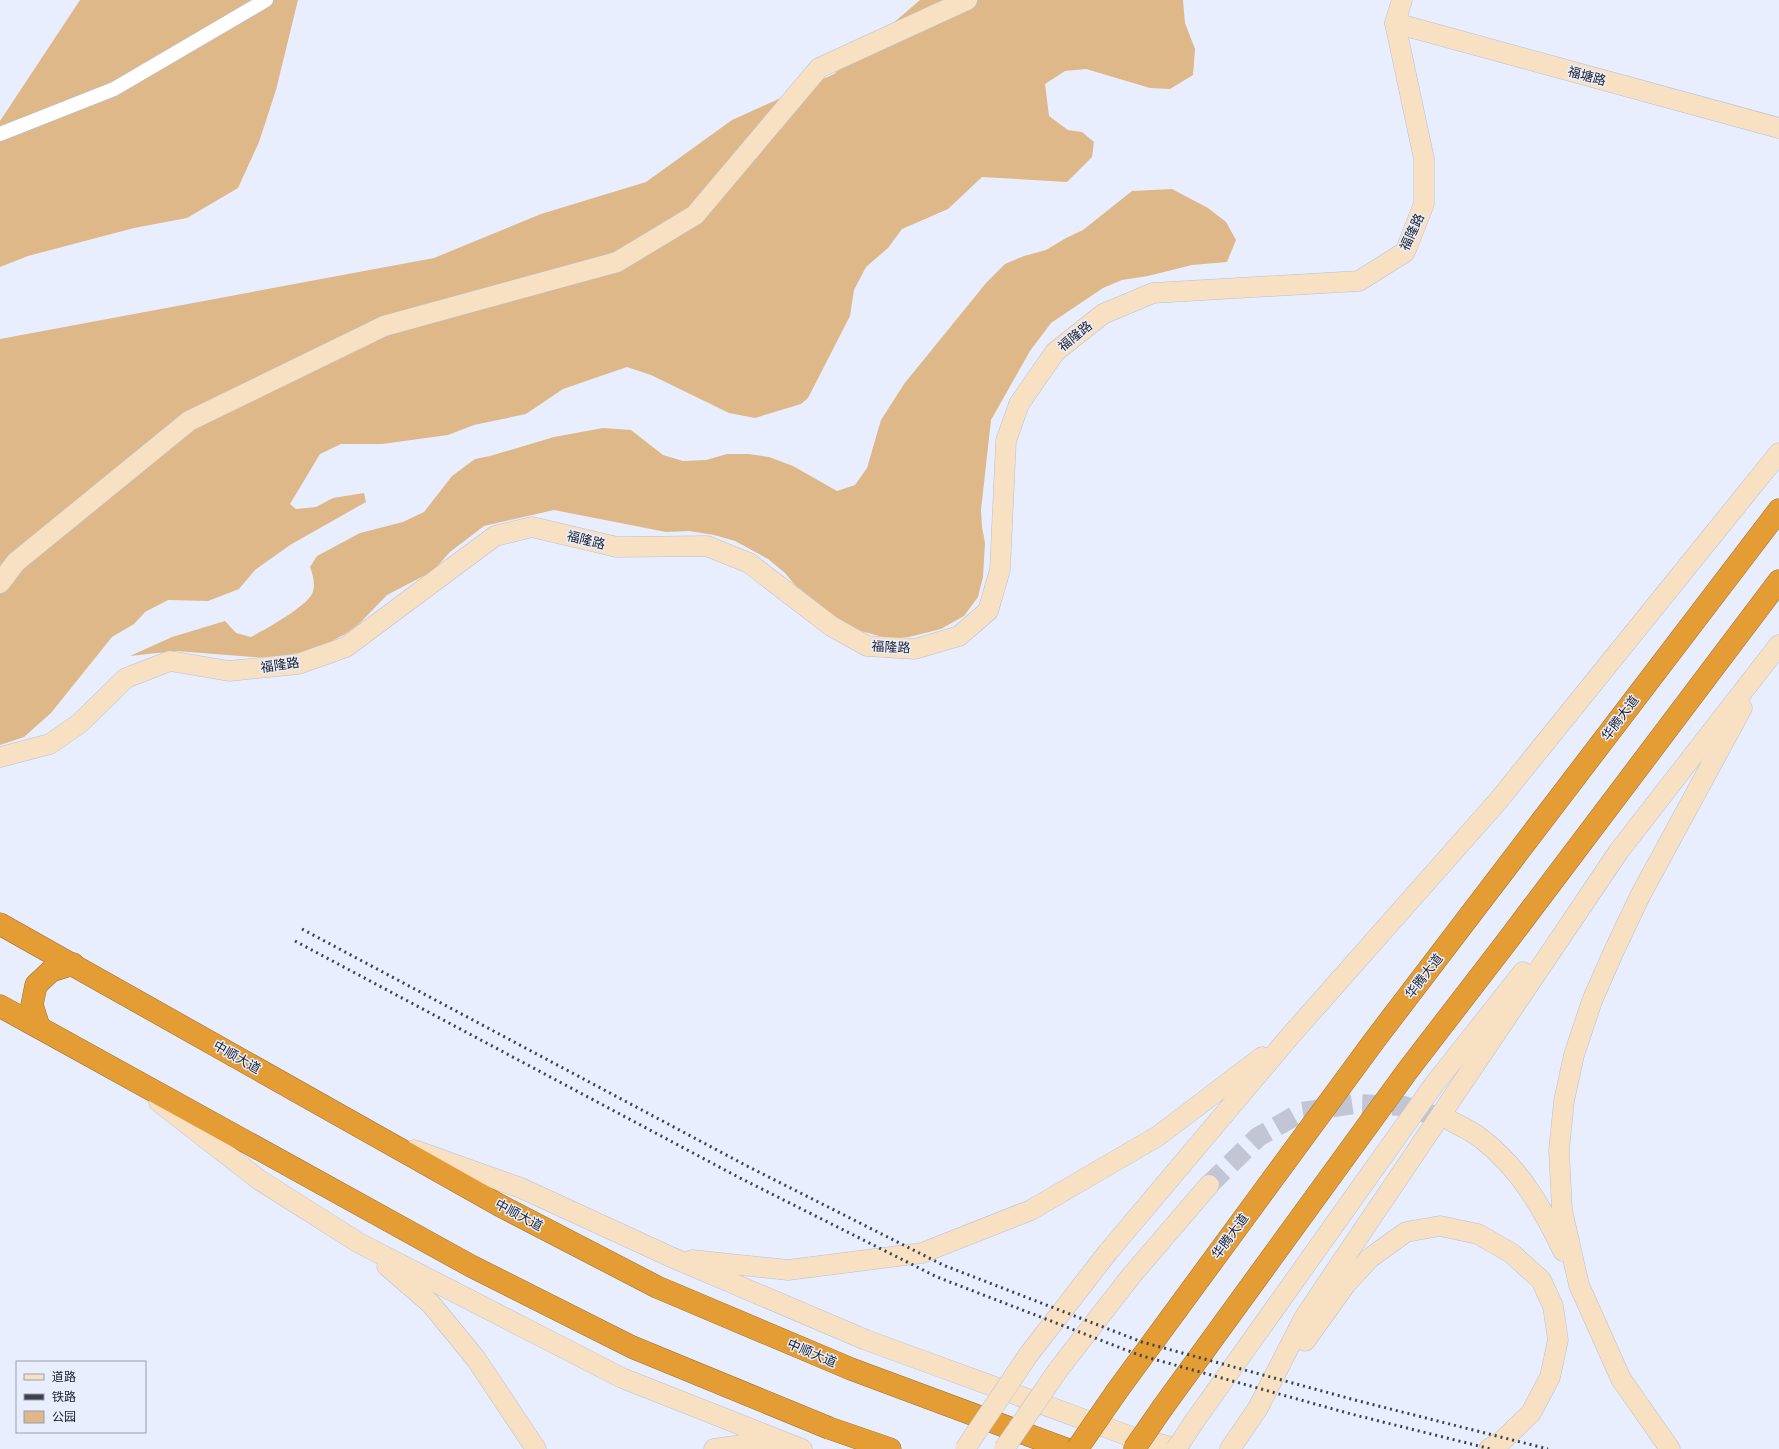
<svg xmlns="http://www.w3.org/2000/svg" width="1779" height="1449" viewBox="0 0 1779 1449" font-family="Poppins,'Noto Sans SC',sans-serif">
  <rect width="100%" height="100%" fill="#e9eeff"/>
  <!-- green -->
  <g fill="#deb889">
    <path d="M 80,0 L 298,0 L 276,90 L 259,142 L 238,188 L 187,218 L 134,228 L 28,256 L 0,267 L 0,121 Z"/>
    <path d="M 920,0 L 1183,0 L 1185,23 L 1195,49 L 1193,75 L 1170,89 L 1150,88 L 1086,69 L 1065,71 L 1045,84 L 1049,116 L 1068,130 L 1082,132 L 1094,142 L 1092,157 L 1067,182 L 982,177 L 948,209 L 902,229 L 888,248 L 866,267 L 854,290 L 850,316 L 808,398 L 801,404 L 755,418 L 729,413 L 651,375 L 627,367 L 563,389 L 526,414 L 474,425 L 448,435 L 382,444 L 341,444 L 320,454 L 290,504 L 296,509 L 316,507 L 333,498 L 364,493 L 366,502 L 290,545 L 255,570 L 239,589 L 208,601 L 168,600 L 145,612 L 134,624 L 112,637 L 51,713 L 24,737 L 0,745 L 0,339 L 434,258 L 541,214 L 646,182 L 732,120 L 834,74 Z"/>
    <path d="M 1172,189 L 1208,208 L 1226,222 L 1236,240 L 1227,262 L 1192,265 L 1148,276 L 1122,280 L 1103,288 L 1051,323 L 1030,351 L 991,420 L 981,510 L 982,527 L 985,543 L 983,577 L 978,597 L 964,616 L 941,629 L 909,637 L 890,639 L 857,630 L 839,620 L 795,585 L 785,573 L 768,559 L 735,541 L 714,535 L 689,531 L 666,532 L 554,510 L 484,526 L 450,552 L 433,571 L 387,595 L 359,624 L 345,634 L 327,644 L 305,652 L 267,658 L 176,651 L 130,656 L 172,637 L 225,621 L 236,633 L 251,637 C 266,629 304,608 312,594 C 316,585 313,575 310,567 L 317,556 L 360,533 L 403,522 L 424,512 L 452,476 L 475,459 L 490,456 L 554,437 L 603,428 L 631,430 L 663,455 L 683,461 L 706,460 L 727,454 L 749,454 L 769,457 L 793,466 L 837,491 L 855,485 L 867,468 L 881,420 L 904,384 L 986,283 L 1005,264 L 1024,256 L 1046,250 L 1066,238 L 1083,230 L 1132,191 Z"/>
  </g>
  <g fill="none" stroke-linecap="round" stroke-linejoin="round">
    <!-- secondary-tunnel -->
    <path stroke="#c1c5d4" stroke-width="20" stroke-dasharray="20 10" stroke-linecap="butt" d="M 1209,1185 L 1258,1137 L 1302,1112 L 1354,1104 L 1404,1106 L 1451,1121"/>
    <defs>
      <path id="street" d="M 0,134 L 114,89 L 266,0"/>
      <g id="secondary">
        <path d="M 1395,23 L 1779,128"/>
        <path d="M 0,583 L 16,562 L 189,421 L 384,326 L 617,262 L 695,215 L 819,68 L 967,0"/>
        <path d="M 0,757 L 50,744 L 80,723 L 126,678 L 170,661 L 229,671 L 298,664 L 346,647 L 495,536 L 532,527 L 617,547 L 707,546 L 749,563 L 831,626 L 867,646 L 915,649 L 959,636 L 988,611 L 1000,570 L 1006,441 L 1019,404 L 1055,352 L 1103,314 L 1153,293 L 1359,281 L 1405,252 L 1424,204 L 1424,159 L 1395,23 L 1402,0"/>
        <path d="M 159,1102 L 258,1179 L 359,1243 L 622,1378 L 802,1449"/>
        <path d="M 1451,1121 C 1462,1127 1474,1132 1483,1140 C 1520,1169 1543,1209 1563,1251"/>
        <path d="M 414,1150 L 521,1188 L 671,1257 L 866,1340 L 1132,1437 L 1179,1449"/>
        <path d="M 692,1260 L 788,1270 L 922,1253 L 1031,1210 L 1158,1136 L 1262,1057"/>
        <path d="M 387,1266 L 431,1304 L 476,1359 L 536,1449"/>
        <path d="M 1305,1341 L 1346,1284 L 1370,1258 L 1406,1232 L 1440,1226 L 1478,1234 L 1511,1253 L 1541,1280 L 1553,1306 L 1558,1340 L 1550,1377 L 1531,1413 L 1502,1441 L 1489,1449"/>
        <path d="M 1029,1354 L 1108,1252 L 1291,1035 L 1498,801 L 1779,453"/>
        <path d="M 1058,1370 L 1131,1276 L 1209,1185"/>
        <path d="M 1196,1419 L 1433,1086 L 1523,972"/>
        <path d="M 714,1449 L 777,1440"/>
        <path d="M 1230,1449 L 1258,1408 L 1304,1318 L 1328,1282 L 1619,851 L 1779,645"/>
        <path d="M 1670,1449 L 1621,1379 L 1579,1285 L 1562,1210 L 1559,1150 L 1564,1101 L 1574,1055 L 1592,1001 L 1613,953 L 1640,896 L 1742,708"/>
      </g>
      <g id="highway">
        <path d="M 0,924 L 499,1205 L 657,1287 L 851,1369 L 1066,1449"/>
        <path d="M 0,1006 L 471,1266 L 632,1347 L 829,1428 L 890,1449"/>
        <path d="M 39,1027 L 32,1005 L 36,985 L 51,971 L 73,964"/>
        <path d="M 1117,1391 L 1374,1041 L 1779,510"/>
        <path d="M 1163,1407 L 1408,1070 L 1505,944 L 1779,581"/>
      </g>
    </defs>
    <!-- street casing -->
    <use href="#street" stroke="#b9bfd3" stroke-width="15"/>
    <!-- secondary casing -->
    <use href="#secondary" stroke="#b9bfd3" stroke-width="21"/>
    <!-- highway casing -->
    <use href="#highway" stroke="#9f7130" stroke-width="23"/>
    <!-- street -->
    <use href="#street" stroke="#fff" stroke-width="14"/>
    <!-- secondary -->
    <use href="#secondary" stroke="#f7e1c2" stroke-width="20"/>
    <!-- highway -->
    <use href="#highway" stroke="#e49c34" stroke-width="22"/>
    <!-- rail -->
    <g stroke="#3f424b" stroke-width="3" stroke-dasharray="2 4" stroke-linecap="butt">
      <path d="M 302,929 L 747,1166 L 943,1265 L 1142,1342 L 1355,1400 L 1548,1449"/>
      <path d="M 295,941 L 740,1178 L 937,1277 L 1139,1355 L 1351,1414 L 1491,1449"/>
    </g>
    <defs>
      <g id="secondary-bridge">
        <path d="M 965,1449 L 1029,1354"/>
        <path d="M 1004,1449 L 1058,1370"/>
        <path d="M 1176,1449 L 1196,1419"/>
      </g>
      <g id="highway-bridge">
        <path d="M 1077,1449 L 1117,1391"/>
        <path d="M 1134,1449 L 1163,1407"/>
      </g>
    </defs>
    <!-- secondary-bridge casing -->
    <use href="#secondary-bridge" stroke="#b9bfd3" stroke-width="21" stroke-linecap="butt"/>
    <!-- highway-bridge casing -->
    <use href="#highway-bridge" stroke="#9f7130" stroke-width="23" stroke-linecap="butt"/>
    <!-- secondary-bridge -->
    <use href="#secondary-bridge" stroke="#f7e1c2" stroke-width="20"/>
    <!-- highway-bridge -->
    <use href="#highway-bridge" stroke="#e49c34" stroke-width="22"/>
  </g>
  <g text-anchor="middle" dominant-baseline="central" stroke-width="3" stroke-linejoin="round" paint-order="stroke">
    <!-- street labels -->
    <g font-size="13" fill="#20222a" stroke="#e9eeff">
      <text transform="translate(1587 76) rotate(15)">福塘路</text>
      <text transform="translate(1412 232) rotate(-65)">福隆路</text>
      <text transform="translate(1075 336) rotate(-39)">福隆路</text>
      <text transform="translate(586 540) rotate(14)">福隆路</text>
      <text transform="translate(891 647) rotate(3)">福隆路</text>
      <text transform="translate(280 665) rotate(-8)">福隆路</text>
      <text transform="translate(1620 718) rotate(-53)">华腾大道</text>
      <text transform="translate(1424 976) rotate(-52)">华腾大道</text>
      <text transform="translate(237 1057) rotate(30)">中顺大道</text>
      <text transform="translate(519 1215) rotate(28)">中顺大道</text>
      <text transform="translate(1230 1236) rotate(-54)">华腾大道</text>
      <text transform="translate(812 1353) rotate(23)">中顺大道</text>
    </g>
  </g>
  <!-- legend -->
  <rect x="16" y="1361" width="130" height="72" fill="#e9eeff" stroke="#999caa"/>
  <rect x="24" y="1374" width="20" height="6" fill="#f7e1c2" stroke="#999caa"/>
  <text x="52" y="1381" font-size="12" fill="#20222a">道路</text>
  <rect x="24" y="1394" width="20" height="6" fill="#3f424b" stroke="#999caa"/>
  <text x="52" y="1401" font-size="12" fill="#20222a">铁路</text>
  <rect x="24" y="1411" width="20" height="12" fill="#deb889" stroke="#999caa"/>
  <text x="52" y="1421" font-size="12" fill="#20222a">公园</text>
</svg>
